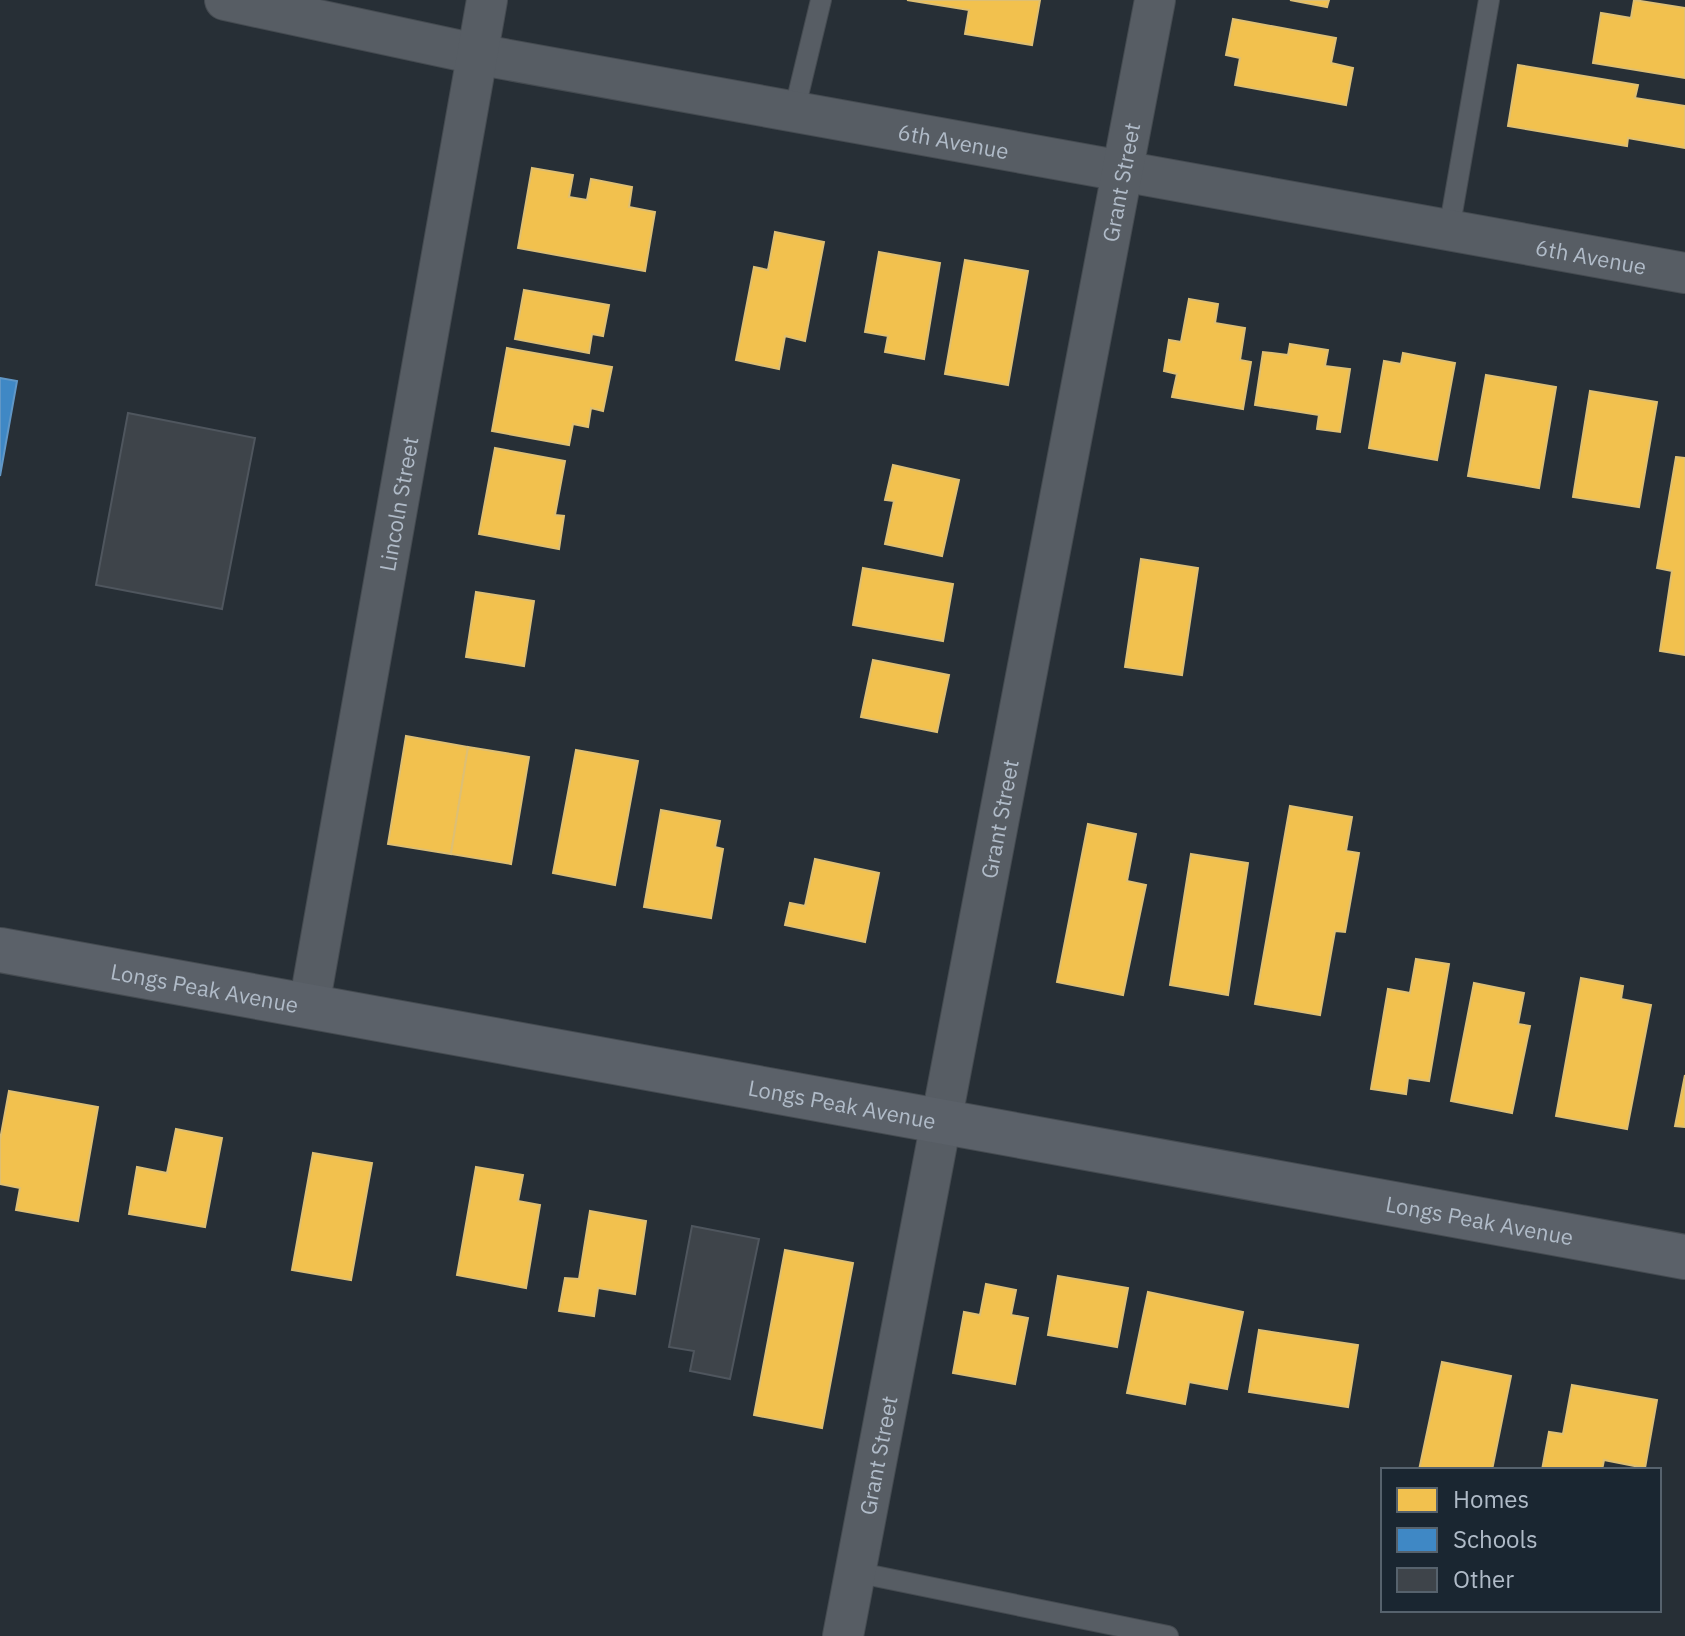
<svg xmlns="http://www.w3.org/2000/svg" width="1685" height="1636" viewBox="0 0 1685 1636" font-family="'IBM Plex Sans',sans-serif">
  <rect width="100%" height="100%" fill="#272f36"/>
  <!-- homes -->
  <g fill="#f2c14e" stroke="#debf73" stroke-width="2">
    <path d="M 907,0 L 1040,0 L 1032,45 L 965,34 L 969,10 Z"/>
    <path d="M 1290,0 L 1329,0 L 1327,7 Z"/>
    <path d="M 1634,0 L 1685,8 L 1685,78 L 1593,63 L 1601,13 L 1631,18 Z"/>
    <path d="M 1233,19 L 1336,38 L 1331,63 L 1353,68 L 1346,105 L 1235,85 L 1240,58 L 1226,55 Z"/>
    <path d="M 1518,65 L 1638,85 L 1635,98 L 1685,106 L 1685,148 L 1628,138 L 1627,146 L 1508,126 Z"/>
    <path d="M 532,168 L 573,175 L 569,197 L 587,200 L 591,179 L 632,187 L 629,207 L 655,212 L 645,271 L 518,248 Z"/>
    <path d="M 775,232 L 824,242 L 805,341 L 785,336 L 779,369 L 736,360 L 754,267 L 768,270 Z"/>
    <path d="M 879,252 L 940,263 L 924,359 L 885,352 L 888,336 L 865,332 Z"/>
    <path d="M 965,260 L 1028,271 L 1008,385 L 945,374 Z"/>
    <path d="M 524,290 L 609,305 L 603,336 L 592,334 L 589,353 L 515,339 Z"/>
    <path d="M 1189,299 L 1218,304 L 1215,323 L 1245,328 L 1240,360 L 1251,362 L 1243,409 L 1172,397 L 1177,374 L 1164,371 L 1169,340 L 1181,342 Z"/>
    <path d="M 1290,344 L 1328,350 L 1325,366 L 1350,369 L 1340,432 L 1317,429 L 1319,415 L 1255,405 L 1263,352 L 1288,355 Z"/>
    <path d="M 507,348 L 612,367 L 603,411 L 591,408 L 588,427 L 573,424 L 569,445 L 492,431 Z"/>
    <path d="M 1403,353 L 1455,363 L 1437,460 L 1369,448 L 1384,361 L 1401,364 Z"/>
    <path d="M 1486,375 L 1556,387 L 1539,488 L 1468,476 Z"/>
    <path d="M 1590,391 L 1657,402 L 1639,507 L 1573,497 Z"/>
    <path d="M 495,448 L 565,461 L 555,515 L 564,516 L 559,549 L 479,534 Z"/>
    <path d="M 1676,457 L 1685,458 L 1685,655 L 1660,651 L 1672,571 L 1657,568 Z"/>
    <path d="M 893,465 L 959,480 L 942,556 L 885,544 L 894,501 L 885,500 Z"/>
    <path d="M 1141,559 L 1198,568 L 1182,675 L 1125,667 Z"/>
    <path d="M 863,568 L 953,584 L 943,641 L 853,625 Z"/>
    <path d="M 476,592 L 534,601 L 524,666 L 466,657 Z"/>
    <path d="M 873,660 L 949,675 L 937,732 L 861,717 Z"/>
    <path d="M 406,736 L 468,747 L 451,854 L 388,844 Z"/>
    <path d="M 468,747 L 529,757 L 511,864 L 451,854 Z"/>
    <path d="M 576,750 L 638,761 L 615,885 L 553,873 Z"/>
    <path d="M 1290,806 L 1352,817 L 1346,851 L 1359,853 L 1345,932 L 1335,931 L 1320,1015 L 1255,1004 Z"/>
    <path d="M 661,810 L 720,821 L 715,847 L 723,849 L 711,918 L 644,907 Z"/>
    <path d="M 1088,824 L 1136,834 L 1127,881 L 1146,885 L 1123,995 L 1057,982 Z"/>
    <path d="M 1191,854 L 1248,863 L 1228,995 L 1170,985 Z"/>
    <path d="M 815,859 L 879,873 L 865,942 L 785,925 L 790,903 L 805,906 Z"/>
    <path d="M 1416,959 L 1449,964 L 1429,1081 L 1408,1078 L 1406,1094 L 1371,1089 L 1388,989 L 1410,993 Z"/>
    <path d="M 1581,978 L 1623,986 L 1621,999 L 1651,1005 L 1627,1129 L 1556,1116 Z"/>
    <path d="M 1474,983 L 1524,993 L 1518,1024 L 1530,1026 L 1512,1113 L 1451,1101 Z"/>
    <path d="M 1685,1075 L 1685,1127 L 1675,1126 Z"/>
    <path d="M 9,1091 L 98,1107 L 78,1221 L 16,1210 L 20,1188 L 0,1184 L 0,1140 Z"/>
    <path d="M 176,1129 L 222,1138 L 205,1227 L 129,1214 L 137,1167 L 167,1173 Z"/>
    <path d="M 313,1153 L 372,1163 L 351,1280 L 292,1270 Z"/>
    <path d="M 476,1167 L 523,1175 L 518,1201 L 540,1205 L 526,1288 L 457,1275 Z"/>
    <path d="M 590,1211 L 646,1221 L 635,1294 L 598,1288 L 594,1316 L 559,1311 L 565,1278 L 579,1279 Z"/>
    <path d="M 785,1250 L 853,1263 L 822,1428 L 754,1415 Z"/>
    <path d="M 1058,1276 L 1128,1288 L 1117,1347 L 1048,1335 Z"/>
    <path d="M 986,1284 L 1016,1290 L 1011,1315 L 1028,1318 L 1015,1384 L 953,1373 L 964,1312 L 980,1315 Z"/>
    <path d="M 1148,1292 L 1243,1312 L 1227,1389 L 1189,1382 L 1185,1404 L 1127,1393 Z"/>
    <path d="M 1259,1330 L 1358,1345 L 1348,1407 L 1249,1392 Z"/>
    <path d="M 1442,1362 L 1511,1376 L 1492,1470 L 1419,1470 Z"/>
    <path d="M 1572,1385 L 1657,1400 L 1645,1468 L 1604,1460 L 1602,1470 L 1542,1470 L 1549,1432 L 1563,1434 Z"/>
  </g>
  <!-- schools -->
  <path fill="#3f88c5" stroke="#6197c6" stroke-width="2" d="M 0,378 L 17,381 L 0,476 Z"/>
  <!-- building -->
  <g fill="#3e444a" stroke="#4f565e" stroke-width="2">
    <path d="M 128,413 L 255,438 L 222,609 L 96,585 Z"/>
    <path d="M 692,1226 L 759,1239 L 730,1379 L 690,1371 L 694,1351 L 669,1347 Z"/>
  </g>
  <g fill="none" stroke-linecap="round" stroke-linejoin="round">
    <defs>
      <g id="lane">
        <path d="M 794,112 L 821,0"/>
        <path d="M 1449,230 L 1489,0"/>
        <path d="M 855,1572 L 1168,1636"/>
      </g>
      <g id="street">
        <path id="s1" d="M 225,0 L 476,54 L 1685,273"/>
        <path id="s2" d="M 309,1006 L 487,0"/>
        <path id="s3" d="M 843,1636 L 1155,0"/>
      </g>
      <g id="secondary">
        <path id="s4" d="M 0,950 L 1685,1257"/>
      </g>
    </defs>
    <!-- lane casing -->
    <use href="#lane" stroke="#454b51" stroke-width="22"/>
    <!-- street casing -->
    <use href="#street" stroke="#454b51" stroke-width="42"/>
    <!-- secondary casing -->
    <use href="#secondary" stroke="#454b51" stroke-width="46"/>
    <!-- lane -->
    <use href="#lane" stroke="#575d64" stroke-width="20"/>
    <!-- street -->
    <use href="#street" stroke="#575d64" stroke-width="40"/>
    <!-- secondary -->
    <use href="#secondary" stroke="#5b6169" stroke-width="44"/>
  </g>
  <g text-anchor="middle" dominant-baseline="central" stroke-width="8" stroke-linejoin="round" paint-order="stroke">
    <!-- street labels -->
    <g font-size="22" fill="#b0bbc8" stroke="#1a2631">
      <text stroke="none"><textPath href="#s1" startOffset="742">6th Avenue</textPath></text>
      <text stroke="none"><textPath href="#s3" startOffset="1480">Grant Street</textPath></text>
      <text stroke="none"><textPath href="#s1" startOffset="1390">6th Avenue</textPath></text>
      <text stroke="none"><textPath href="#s2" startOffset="510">Lincoln Street</textPath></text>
      <text stroke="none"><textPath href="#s3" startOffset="832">Grant Street</textPath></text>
      <text stroke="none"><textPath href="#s4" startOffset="208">Longs Peak Avenue</textPath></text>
      <text stroke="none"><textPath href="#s4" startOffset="856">Longs Peak Avenue</textPath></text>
      <text stroke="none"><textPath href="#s4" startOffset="1504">Longs Peak Avenue</textPath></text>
      <text stroke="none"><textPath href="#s3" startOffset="184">Grant Street</textPath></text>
    </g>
  </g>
  <!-- legend -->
  <rect x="1381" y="1468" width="280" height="144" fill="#1a2631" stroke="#56626d" stroke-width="2"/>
  <rect x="1397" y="1488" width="40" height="24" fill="#f2c14e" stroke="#56626d" stroke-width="2"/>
  <text x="1453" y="1508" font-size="24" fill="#b0bbc8">Homes</text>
  <rect x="1397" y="1528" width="40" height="24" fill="#3f88c5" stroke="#56626d" stroke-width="2"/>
  <text x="1453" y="1548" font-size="24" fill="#b0bbc8">Schools</text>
  <rect x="1397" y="1568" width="40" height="24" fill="#3e444a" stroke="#56626d" stroke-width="2"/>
  <text x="1453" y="1588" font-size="24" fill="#b0bbc8">Other</text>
</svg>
